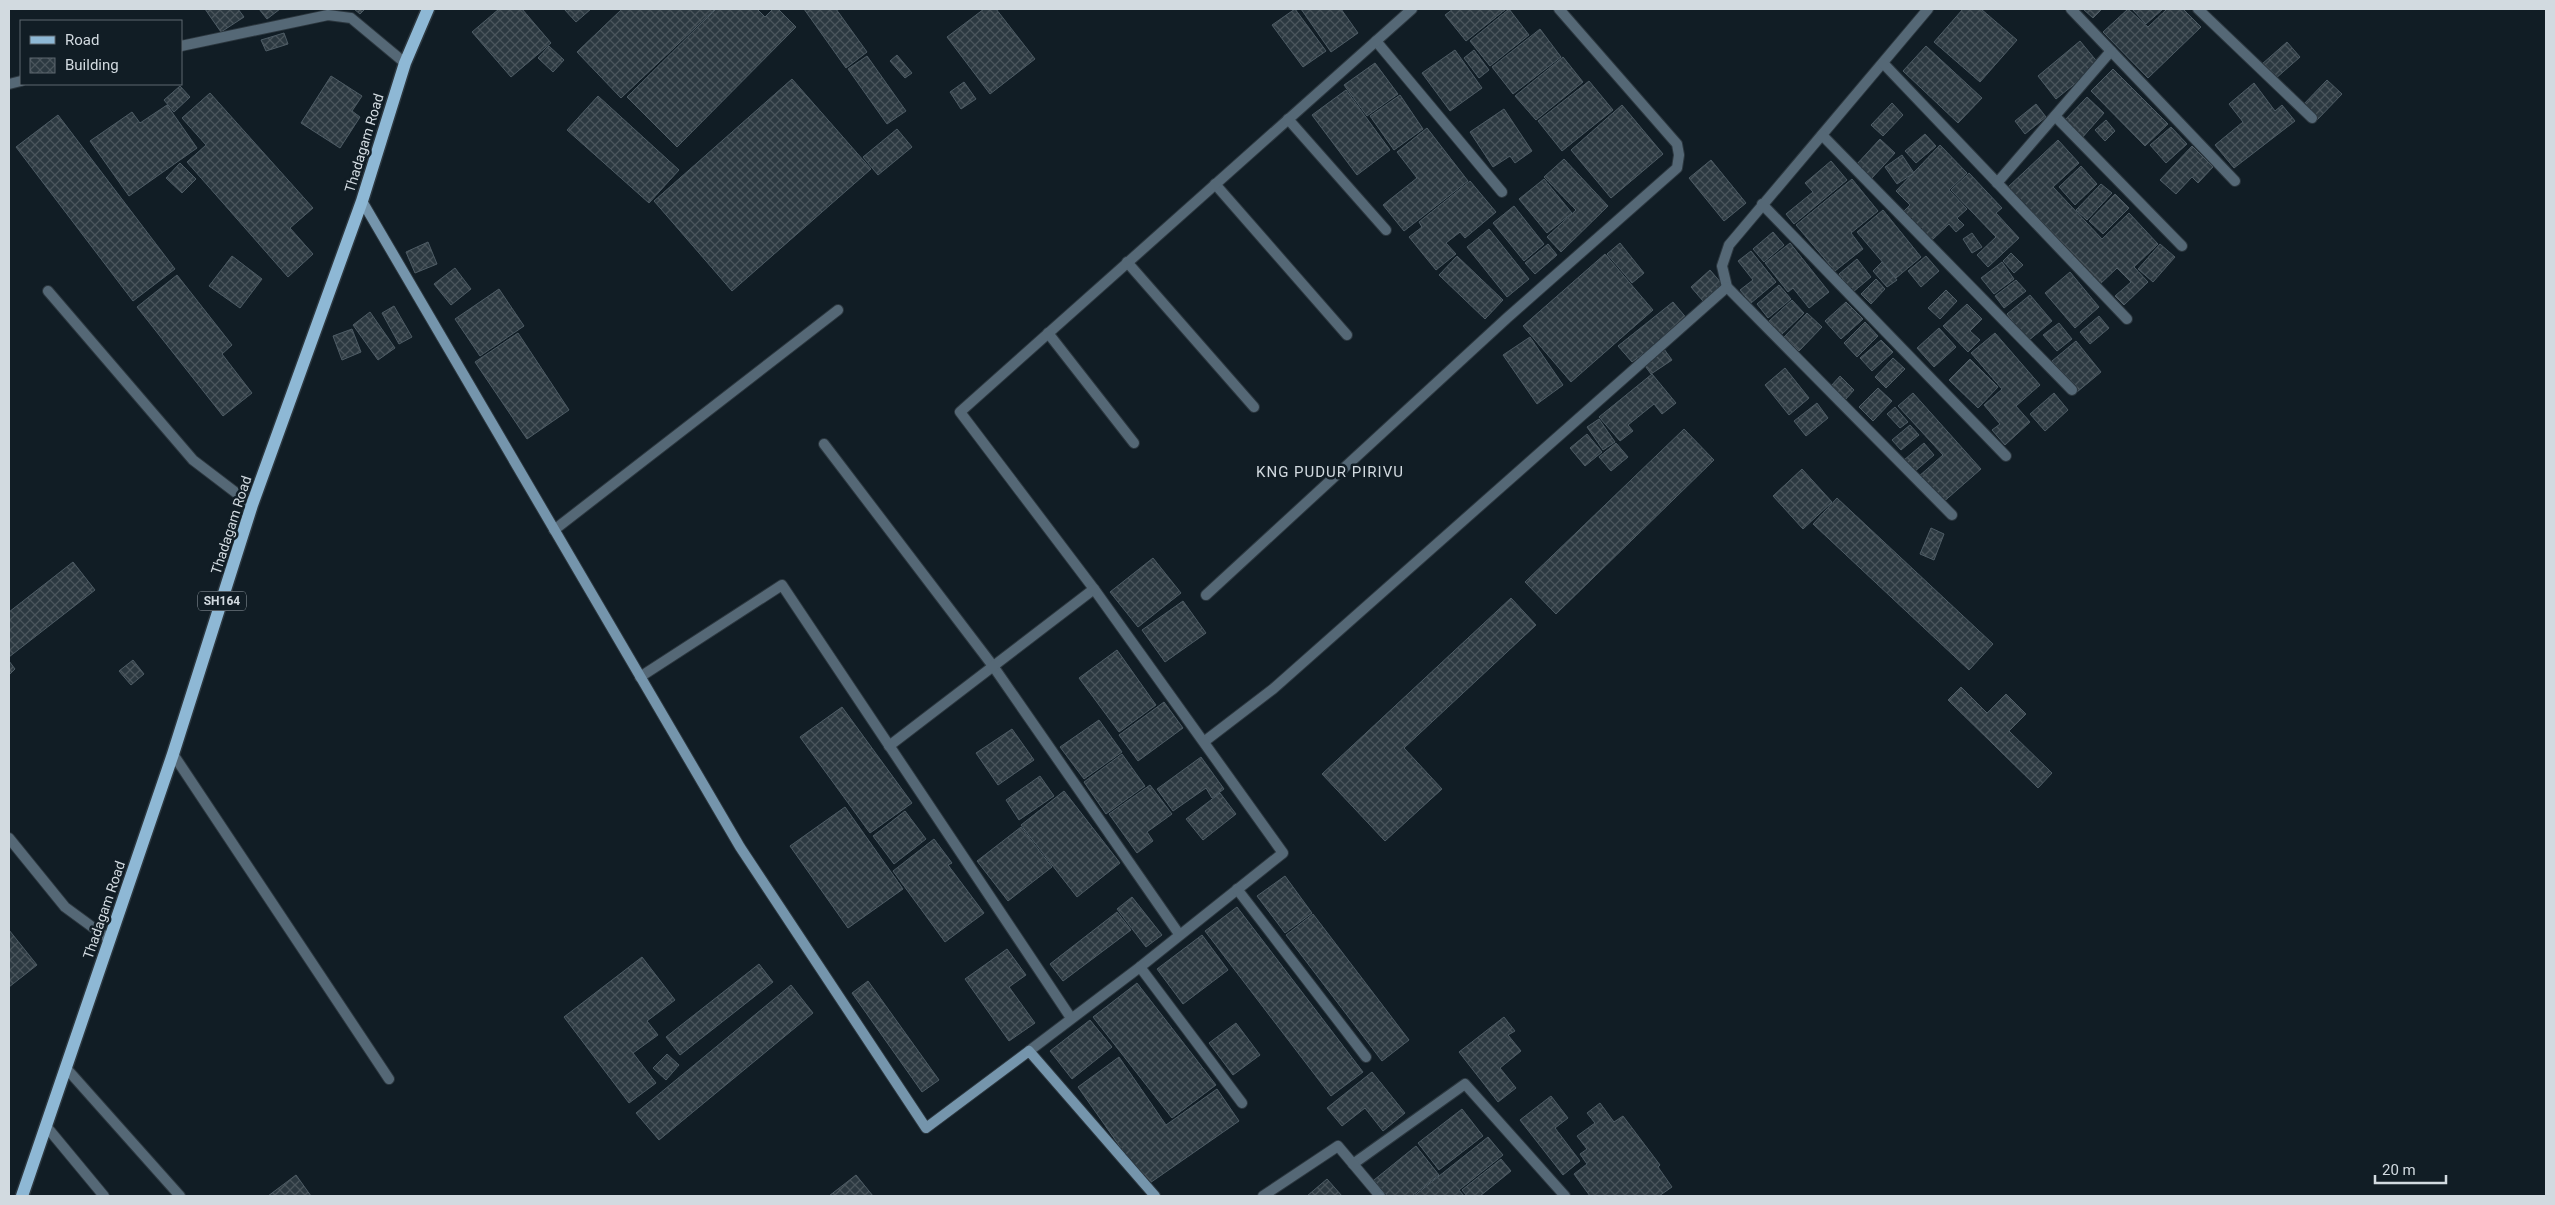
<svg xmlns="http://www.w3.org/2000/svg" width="2555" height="1205" viewBox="0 0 2555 1205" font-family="Roboto,sans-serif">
  <defs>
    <pattern id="building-cross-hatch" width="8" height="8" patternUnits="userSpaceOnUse" patternTransform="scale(1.25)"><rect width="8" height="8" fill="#2c3941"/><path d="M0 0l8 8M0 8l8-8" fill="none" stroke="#4a555c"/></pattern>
  </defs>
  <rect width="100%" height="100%" fill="#111d25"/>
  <!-- building -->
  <g fill="url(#building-cross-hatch)" stroke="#4e5c65">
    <path d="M 205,9 L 238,9 L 244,17 L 221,32 Z"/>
    <path d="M 259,9 L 280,9 L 267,19 Z"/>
    <path d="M 354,9 L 365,9 L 360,14 Z"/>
    <path d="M 499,9 L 522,9 L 551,43 L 511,77 L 472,32 Z"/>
    <path d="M 564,9 L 591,9 L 576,22 Z"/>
    <path d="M 622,9 L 715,9 L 621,98 L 577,52 Z"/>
    <path d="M 716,9 L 757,9 L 765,17 L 773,9 L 778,9 L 796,27 L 677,147 L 627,97 Z"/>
    <path d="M 804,9 L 836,9 L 867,52 L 846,68 Z"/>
    <path d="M 984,9 L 996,9 L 1035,59 L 990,94 L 947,37 Z"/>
    <path d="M 1295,9 L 1326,51 L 1303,67 L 1272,25 Z"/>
    <path d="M 1301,9 L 1341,9 L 1358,33 L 1331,52 Z"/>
    <path d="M 1453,9 L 1506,9 L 1466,41 L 1445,15 Z"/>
    <path d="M 1509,9 L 1529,35 L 1490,66 L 1470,41 Z"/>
    <path d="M 1963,9 L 1981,9 L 2017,40 L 1980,82 L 1934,42 Z"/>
    <path d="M 2083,9 L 2102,9 L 2093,18 Z"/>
    <path d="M 2128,9 L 2148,27 L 2167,9 L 2183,9 L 2201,27 L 2148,78 L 2103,32 Z"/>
    <path d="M 2132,9 L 2163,9 L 2146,24 Z"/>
    <path d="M 1540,29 L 1561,57 L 1513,94 L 1492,67 Z"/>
    <path d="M 284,33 L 288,44 L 266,51 L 261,40 Z"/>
    <path d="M 2080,41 L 2099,64 L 2056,99 L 2038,76 Z"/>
    <path d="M 2287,42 L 2300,57 L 2275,79 L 2262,64 Z"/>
    <path d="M 549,46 L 564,60 L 553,72 L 538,58 Z"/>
    <path d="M 1926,46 L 1982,98 L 1958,123 L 1903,71 Z"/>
    <path d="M 1455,50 L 1482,88 L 1450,111 L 1422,73 Z"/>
    <path d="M 1474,50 L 1489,70 L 1479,78 L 1464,58 Z"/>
    <path d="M 897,55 L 912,73 L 905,78 L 890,61 Z"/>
    <path d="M 867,56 L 906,111 L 887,124 L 848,69 Z"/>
    <path d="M 1563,57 L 1583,82 L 1536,120 L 1515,96 Z"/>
    <path d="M 1375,63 L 1398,94 L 1367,116 L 1344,85 Z"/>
    <path d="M 2113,69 L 2168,124 L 2145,146 L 2091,91 Z"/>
    <path d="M 331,76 L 362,96 L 352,111 L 360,117 L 340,148 L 301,123 Z"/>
    <path d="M 792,79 L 871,169 L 732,291 L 654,201 Z"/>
    <path d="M 2327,80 L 2342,94 L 2316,121 L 2301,107 Z"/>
    <path d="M 1589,81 L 1613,110 L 1562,151 L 1538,121 Z"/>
    <path d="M 964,82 L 976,99 L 961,109 L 950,92 Z"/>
    <path d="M 2254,83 L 2275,111 L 2282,105 L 2295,121 L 2234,168 L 2215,145 L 2243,122 L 2229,104 Z"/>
    <path d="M 180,86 L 190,97 L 174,112 L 164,100 Z"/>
    <path d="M 1346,90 L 1390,150 L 1357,175 L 1312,115 Z"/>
    <path d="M 210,93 L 313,208 L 290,228 L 313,254 L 288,277 L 187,162 L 206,145 L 182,118 Z"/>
    <path d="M 1400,95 L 1423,129 L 1394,150 L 1370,116 Z"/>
    <path d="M 598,96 L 679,170 L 649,203 L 567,130 Z"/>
    <path d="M 2087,97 L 2104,113 L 2081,139 L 2063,122 Z"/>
    <path d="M 1892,103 L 1903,115 L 1883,136 L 1871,125 Z"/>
    <path d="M 2036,104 L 2046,117 L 2025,134 L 2015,121 Z"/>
    <path d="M 167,105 L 197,148 L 129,196 L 90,141 L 132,112 L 140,123 Z"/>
    <path d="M 1622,105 L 1663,154 L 1611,198 L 1571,150 Z"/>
    <path d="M 1504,109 L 1532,151 L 1515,163 L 1510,156 L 1493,167 L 1470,132 Z"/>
    <path d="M 58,115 L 175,269 L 133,301 L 16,147 Z"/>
    <path d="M 2106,120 L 2115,131 L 2105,141 L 2095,130 Z"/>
    <path d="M 2171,127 L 2187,144 L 2166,163 L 2150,145 Z"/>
    <path d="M 1427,128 L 1468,181 L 1404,231 L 1383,205 L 1417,178 L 1397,152 Z"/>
    <path d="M 897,129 L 912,147 L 878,175 L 863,157 Z"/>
    <path d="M 1925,134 L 1936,146 L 1916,163 L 1905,151 Z"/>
    <path d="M 1880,139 L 1895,153 L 1872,178 L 1856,165 Z"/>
    <path d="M 2058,140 L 2079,163 L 2053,187 L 2102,239 L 2129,213 L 2158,244 L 2134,267 L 2148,282 L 2124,305 L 2115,296 L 2131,282 L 2117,268 L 2099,285 L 2007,188 Z"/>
    <path d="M 1940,145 L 1967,173 L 1949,190 L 1967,209 L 1957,218 L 1964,225 L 1956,232 L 1949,224 L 1932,240 L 1904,211 L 1910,205 L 1896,191 Z"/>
    <path d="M 2192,146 L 2213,167 L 2198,183 L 2192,177 L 2176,194 L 2160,180 Z"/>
    <path d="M 1902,155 L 1914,173 L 1897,184 L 1885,167 Z"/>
    <path d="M 1564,159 L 1608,206 L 1561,252 L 1547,237 L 1576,210 L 1544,177 Z"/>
    <path d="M 1711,160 L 1746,203 L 1724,221 L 1689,178 Z"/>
    <path d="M 1831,161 L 1847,180 L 1794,224 L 1786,214 L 1813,192 L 1805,183 Z"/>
    <path d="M 180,163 L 196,179 L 182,193 L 166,178 Z"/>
    <path d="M 2081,166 L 2097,184 L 2075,205 L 2059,187 Z"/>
    <path d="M 1969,173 L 2002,208 L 1996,213 L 2019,238 L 1988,267 L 1977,255 L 1996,237 L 1951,190 Z"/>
    <path d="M 1544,179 L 1572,213 L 1547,233 L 1519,199 Z"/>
    <path d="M 1852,179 L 1878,211 L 1851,233 L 1863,249 L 1835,271 L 1796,225 Z"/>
    <path d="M 1470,181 L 1496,212 L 1465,238 L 1460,232 L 1446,243 L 1456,254 L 1436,270 L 1409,237 L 1422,227 L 1419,222 Z"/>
    <path d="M 2101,184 L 2112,193 L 2087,220 L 2076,210 Z"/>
    <path d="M 2115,194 L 2129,208 L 2103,234 L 2089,221 Z"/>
    <path d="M 1514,206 L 1544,244 L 1524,261 L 1493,223 Z"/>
    <path d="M 1883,210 L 1921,257 L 1896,278 L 1857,232 Z"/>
    <path d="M 1489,229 L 1529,279 L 1507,297 L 1467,247 Z"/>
    <path d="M 1773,232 L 1784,245 L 1764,262 L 1753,249 Z"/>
    <path d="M 1972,233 L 1982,247 L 1972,253 L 1963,239 Z"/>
    <path d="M 428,242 L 437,264 L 415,273 L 406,252 Z"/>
    <path d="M 1620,243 L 1644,273 L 1632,283 L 1607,254 Z"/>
    <path d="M 1790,243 L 1829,292 L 1809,308 L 1793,288 L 1788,292 L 1765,263 Z"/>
    <path d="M 1548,244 L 1557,255 L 1535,274 L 1525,263 Z"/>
    <path d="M 2160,244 L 2175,257 L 2153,282 L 2138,269 Z"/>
    <path d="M 1751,251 L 1776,282 L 1751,303 L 1740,290 L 1753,280 L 1738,261 Z"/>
    <path d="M 2011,253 L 2023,265 L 2014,273 L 2003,261 Z"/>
    <path d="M 1605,254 L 1653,310 L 1571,382 L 1523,326 Z"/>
    <path d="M 232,256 L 262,279 L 240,308 L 209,286 Z"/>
    <path d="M 1457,256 L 1503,300 L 1485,319 L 1439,275 Z"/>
    <path d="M 1926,256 L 1939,271 L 1921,287 L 1908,271 Z"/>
    <path d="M 1857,259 L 1871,277 L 1853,292 L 1839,274 Z"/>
    <path d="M 1882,262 L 1897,280 L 1887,287 L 1873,271 Z"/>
    <path d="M 2002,262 L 2014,279 L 1994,294 L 1981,278 Z"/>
    <path d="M 455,268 L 471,289 L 451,305 L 434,284 Z"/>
    <path d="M 1710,270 L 1722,284 L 1703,301 L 1691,287 Z"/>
    <path d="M 2070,272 L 2099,307 L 2075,328 L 2045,293 Z"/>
    <path d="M 177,275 L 232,345 L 222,354 L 252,393 L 223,416 L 137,307 Z"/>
    <path d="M 1876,279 L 1885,289 L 1871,304 L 1861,294 Z"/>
    <path d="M 2016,280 L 2026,291 L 2004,308 L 1995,296 Z"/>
    <path d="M 1779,285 L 1791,299 L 1768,318 L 1757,304 Z"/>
    <path d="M 499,289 L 524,326 L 480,356 L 455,319 Z"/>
    <path d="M 1946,290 L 1957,301 L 1940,319 L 1928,308 Z"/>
    <path d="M 2030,295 L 2052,321 L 2028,341 L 2007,314 Z"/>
    <path d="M 1792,300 L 1804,313 L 1781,335 L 1769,321 Z"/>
    <path d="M 1673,302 L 1688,320 L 1632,362 L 1618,346 Z"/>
    <path d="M 1846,302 L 1863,319 L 1841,339 L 1825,321 Z"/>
    <path d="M 1967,304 L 1982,319 L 1970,331 L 1980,340 L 1968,352 L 1943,326 Z"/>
    <path d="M 394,306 L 412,337 L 399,344 L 382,313 Z"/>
    <path d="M 370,312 L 395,348 L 378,360 L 353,325 Z"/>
    <path d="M 1807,313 L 1822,327 L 1799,351 L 1784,337 Z"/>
    <path d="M 2099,316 L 2109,328 L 2090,344 L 2080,332 Z"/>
    <path d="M 1865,322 L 1878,336 L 1857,357 L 1844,343 Z"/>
    <path d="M 2059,323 L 2072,339 L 2057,351 L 2043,335 Z"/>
    <path d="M 1939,328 L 1956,347 L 1934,367 L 1917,348 Z"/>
    <path d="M 352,329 L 361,352 L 342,360 L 333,336 Z"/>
    <path d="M 518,333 L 569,410 L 527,439 L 475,362 Z"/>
    <path d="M 1995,333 L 2040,385 L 2016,406 L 2030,422 L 2005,445 L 1992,430 L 2000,424 L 1984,405 L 2002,389 L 1971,353 Z"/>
    <path d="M 1530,337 L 1563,385 L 1537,404 L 1503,355 Z"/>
    <path d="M 1881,340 L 1893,352 L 1872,371 L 1860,358 Z"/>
    <path d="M 2076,341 L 2101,372 L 2077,392 L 2052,361 Z"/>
    <path d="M 1664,349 L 1672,360 L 1651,374 L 1643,363 Z"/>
    <path d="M 1893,358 L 1905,369 L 1886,388 L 1875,377 Z"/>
    <path d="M 1970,359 L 1998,387 L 1978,408 L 1949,380 Z"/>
    <path d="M 1785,368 L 1809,398 L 1789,415 L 1765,385 Z"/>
    <path d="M 1652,374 L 1676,403 L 1662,414 L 1654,404 L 1628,425 L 1633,431 L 1620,441 L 1599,417 Z"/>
    <path d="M 1840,376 L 1854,390 L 1845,400 L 1831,386 Z"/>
    <path d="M 1878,388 L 1892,401 L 1873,421 L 1859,407 Z"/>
    <path d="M 1913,393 L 1981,469 L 1941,504 L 1918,477 L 1943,455 L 1898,406 Z"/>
    <path d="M 2054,393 L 2068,410 L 2045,431 L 2030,414 Z"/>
    <path d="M 1817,403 L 1828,418 L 1806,436 L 1794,421 Z"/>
    <path d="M 1895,407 L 1908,422 L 1900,428 L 1887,414 Z"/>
    <path d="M 1599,419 L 1615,442 L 1603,450 L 1587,427 Z"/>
    <path d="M 1910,425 L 1919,435 L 1901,450 L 1892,440 Z"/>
    <path d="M 1684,429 L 1714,460 L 1556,614 L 1525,582 Z"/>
    <path d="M 1587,434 L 1602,452 L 1585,466 L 1570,448 Z"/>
    <path d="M 1616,443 L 1628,457 L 1611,471 L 1599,457 Z"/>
    <path d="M 1924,443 L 1934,455 L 1914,472 L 1904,460 Z"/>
    <path d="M 1802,469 L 1832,502 L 1803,529 L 1773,496 Z"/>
    <path d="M 1837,498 L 1993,644 L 1969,670 L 1813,524 Z"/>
    <path d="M 1931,528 L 1944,534 L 1934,560 L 1920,554 Z"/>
    <path d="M 1153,558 L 1181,593 L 1138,627 L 1110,592 Z"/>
    <path d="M 73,562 L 95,590 L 9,657 L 9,612 Z"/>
    <path d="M 1511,598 L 1536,625 L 1404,748 L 1442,789 L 1385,841 L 1322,774 Z"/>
    <path d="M 1183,601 L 1206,633 L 1165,662 L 1142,630 Z"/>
    <path d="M 1117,650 L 1156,705 L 1119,732 L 1079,678 Z"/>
    <path d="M 133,660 L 144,674 L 131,685 L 119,671 Z"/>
    <path d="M 9,661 L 15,669 L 9,675 Z"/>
    <path d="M 1961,687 L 1987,713 L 2006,694 L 2026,714 L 2009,731 L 2052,773 L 2038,788 L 1948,700 Z"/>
    <path d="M 1164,702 L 1183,728 L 1138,761 L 1119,735 Z"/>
    <path d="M 842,707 L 912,803 L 870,833 L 800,737 Z"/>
    <path d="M 1099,720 L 1122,752 L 1084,779 L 1060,747 Z"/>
    <path d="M 1012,729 L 1034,760 L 998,785 L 976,753 Z"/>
    <path d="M 1122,754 L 1145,786 L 1106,814 L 1084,782 Z"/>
    <path d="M 1201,757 L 1224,789 L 1212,798 L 1206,788 L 1173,811 L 1157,789 Z"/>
    <path d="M 1040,776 L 1054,796 L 1019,820 L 1006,800 Z"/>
    <path d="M 1150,785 L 1172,814 L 1147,832 L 1153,841 L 1137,853 L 1109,814 Z"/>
    <path d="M 1064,791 L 1120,863 L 1077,897 L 1021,825 Z"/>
    <path d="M 1220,793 L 1236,814 L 1203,840 L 1186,819 Z"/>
    <path d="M 845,807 L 903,889 L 848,928 L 790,846 Z"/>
    <path d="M 905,811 L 926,839 L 894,864 L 873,836 Z"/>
    <path d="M 1021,827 L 1052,867 L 1008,901 L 977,861 Z"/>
    <path d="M 934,839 L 952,863 L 948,865 L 984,913 L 945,942 L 893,871 Z"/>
    <path d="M 1285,876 L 1312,913 L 1285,933 L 1257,896 Z"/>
    <path d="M 1132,897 L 1162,935 L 1146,947 L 1117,909 Z"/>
    <path d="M 1237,907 L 1363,1072 L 1331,1096 L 1205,931 Z"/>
    <path d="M 1117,912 L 1131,930 L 1063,981 L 1050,964 Z"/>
    <path d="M 1313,914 L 1409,1040 L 1382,1061 L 1286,935 Z"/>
    <path d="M 9,930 L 37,965 L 9,987 Z"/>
    <path d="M 1202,935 L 1228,970 L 1183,1004 L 1157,969 Z"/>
    <path d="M 1007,949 L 1026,975 L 1009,987 L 1035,1023 L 1009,1041 L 965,979 Z"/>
    <path d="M 642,957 L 675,1000 L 647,1021 L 658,1035 L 633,1053 L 656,1083 L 629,1103 L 564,1017 Z"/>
    <path d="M 759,964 L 773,982 L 680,1055 L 666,1037 Z"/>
    <path d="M 868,981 L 939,1080 L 922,1092 L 852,993 Z"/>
    <path d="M 1137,983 L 1216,1085 L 1172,1118 L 1093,1017 Z"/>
    <path d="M 791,985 L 813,1013 L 659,1140 L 636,1113 Z"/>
    <path d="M 1504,1017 L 1515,1031 L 1508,1035 L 1521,1051 L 1500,1068 L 1516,1088 L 1498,1102 L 1459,1052 Z"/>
    <path d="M 1090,1020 L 1112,1047 L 1072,1079 L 1050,1051 Z"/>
    <path d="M 1236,1023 L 1260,1055 L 1233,1075 L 1209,1043 Z"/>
    <path d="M 667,1054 L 679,1065 L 666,1080 L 653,1068 Z"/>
    <path d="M 1119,1057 L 1166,1125 L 1217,1089 L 1239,1121 L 1147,1185 L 1078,1087 Z"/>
    <path d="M 1372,1072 L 1405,1113 L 1383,1131 L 1365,1108 L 1342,1126 L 1327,1108 Z"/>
    <path d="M 1551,1096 L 1568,1118 L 1555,1128 L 1580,1161 L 1563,1175 L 1520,1120 Z"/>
    <path d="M 1600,1103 L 1614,1122 L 1623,1116 L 1660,1165 L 1658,1167 L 1672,1187 L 1659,1196 L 1590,1196 L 1574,1174 L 1587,1164 L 1580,1154 L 1587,1149 L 1577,1136 L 1595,1123 L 1587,1113 Z"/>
    <path d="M 1462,1109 L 1483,1136 L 1439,1170 L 1418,1143 Z"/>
    <path d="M 1488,1137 L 1503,1155 L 1459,1190 L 1464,1196 L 1414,1196 Z"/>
    <path d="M 1416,1146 L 1439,1175 L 1412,1196 L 1387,1196 L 1374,1180 Z"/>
    <path d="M 1501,1159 L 1511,1171 L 1480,1196 L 1467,1196 L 1462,1190 Z"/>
    <path d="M 296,1175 L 311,1196 L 268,1196 Z"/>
    <path d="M 856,1175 L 873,1196 L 829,1196 Z"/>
    <path d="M 1327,1179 L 1342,1196 L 1307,1196 Z"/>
  </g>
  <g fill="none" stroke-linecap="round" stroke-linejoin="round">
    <defs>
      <g id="street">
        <path d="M 1928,9 L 1729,245 L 1722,266 L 1727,287 L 1952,515"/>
        <path d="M 2071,9 L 2235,181"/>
        <path d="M 2198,9 L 2312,118"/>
        <path d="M 1376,41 L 1502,192"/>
        <path d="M 181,46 L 328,15 L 351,18 L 405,63"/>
        <path d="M 1883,63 L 2127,319"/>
        <path d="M 9,84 L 21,81"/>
        <path d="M 2055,116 L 2182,246"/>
        <path d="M 1288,119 L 1386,230"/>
        <path d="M 1822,135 L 2072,390"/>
        <path d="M 1997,183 L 2111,51"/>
        <path d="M 1215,184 L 1347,335"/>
        <path d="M 1762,204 L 2006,456"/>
        <path d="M 1127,262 L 1254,407"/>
        <path d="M 48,291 L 193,460 L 252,505"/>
        <path d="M 1048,333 L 1134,443"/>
        <path d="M 824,444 L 993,666 L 1179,934"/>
        <path d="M 554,530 L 838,310"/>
        <path d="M 1094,589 L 960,412 L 1412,9"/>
        <path d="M 1206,595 L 1507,318 L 1677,168 L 1679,155 L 1677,144 L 1559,9"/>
        <path d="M 640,677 L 782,585 L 1071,1018"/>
        <path d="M 1205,741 L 1273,689 L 1727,287"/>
        <path d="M 889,746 L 1094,589 L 1283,853 L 1140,967 L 1029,1051"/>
        <path d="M 173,754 L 389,1079"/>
        <path d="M 9,838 L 65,907 L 110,940"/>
        <path d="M 1237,889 L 1366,1057"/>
        <path d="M 1140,967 L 1242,1103"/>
        <path d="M 66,1068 L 180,1196"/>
        <path d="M 46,1126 L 104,1196"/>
        <path d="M 1353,1164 L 1465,1084 L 1565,1196"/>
        <path d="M 1263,1196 L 1338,1146 L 1380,1196"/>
      </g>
      <path id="secondary" d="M 362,201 L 740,847 L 926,1128 L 1029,1051 L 1155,1196"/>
      <path id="primary" d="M 22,1196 L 173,754 L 252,505 L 362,201 L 405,63 L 428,9"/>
    </defs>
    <!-- street casing -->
    <use href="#street" stroke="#2c373f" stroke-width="12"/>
    <!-- secondary casing -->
    <use href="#secondary" stroke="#2c373f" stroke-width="12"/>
    <!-- primary casing -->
    <use href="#primary" stroke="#2c373f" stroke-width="15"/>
    <!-- street -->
    <use href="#street" stroke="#556876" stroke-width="10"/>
    <!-- secondary -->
    <use href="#secondary" stroke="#7595ac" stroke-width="10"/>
    <!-- primary -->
    <use href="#primary" stroke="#8eb8d5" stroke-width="12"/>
  </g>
  <g text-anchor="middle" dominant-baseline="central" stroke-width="5" stroke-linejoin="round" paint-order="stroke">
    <!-- shield labels -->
    <rect fill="#111d25" stroke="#98a1a8" stroke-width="1" x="198" y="591.5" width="48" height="19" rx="4"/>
    <g font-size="12" font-weight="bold" fill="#d2dae0">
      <text x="222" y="601">SH164</text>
    </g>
    <!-- street labels -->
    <g font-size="14" fill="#d2dae0" stroke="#111d25">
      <text transform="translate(364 143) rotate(-73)">Thadagam Road</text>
      <text transform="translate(231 525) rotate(-72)">Thadagam Road</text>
      <text transform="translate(104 910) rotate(-71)">Thadagam Road</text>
    </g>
    <!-- neighbourhood labels -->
    <g font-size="15" letter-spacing="1" fill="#d2dae0" stroke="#111d25">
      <text x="1330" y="472">KNG PUDUR PIRIVU</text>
    </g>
  </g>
  <!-- border -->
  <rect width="2555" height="1205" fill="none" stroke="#d2dae0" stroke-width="20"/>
  <!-- legend -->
  <rect x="20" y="20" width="162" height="65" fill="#111d25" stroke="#5e6970"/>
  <rect x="30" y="36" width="25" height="8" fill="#8eb8d5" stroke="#5e6970"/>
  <text x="65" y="45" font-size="15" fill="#d2dae0">Road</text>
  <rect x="30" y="58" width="25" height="15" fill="url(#building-cross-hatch)" stroke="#5e6970"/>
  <text x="65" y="70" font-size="15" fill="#d2dae0">Building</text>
  <!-- scale -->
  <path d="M2375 1175v8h71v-8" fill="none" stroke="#d2dae0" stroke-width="2.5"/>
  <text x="2382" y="1175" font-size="15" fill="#d2dae0" stroke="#111d25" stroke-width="4" paint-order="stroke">20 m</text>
</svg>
